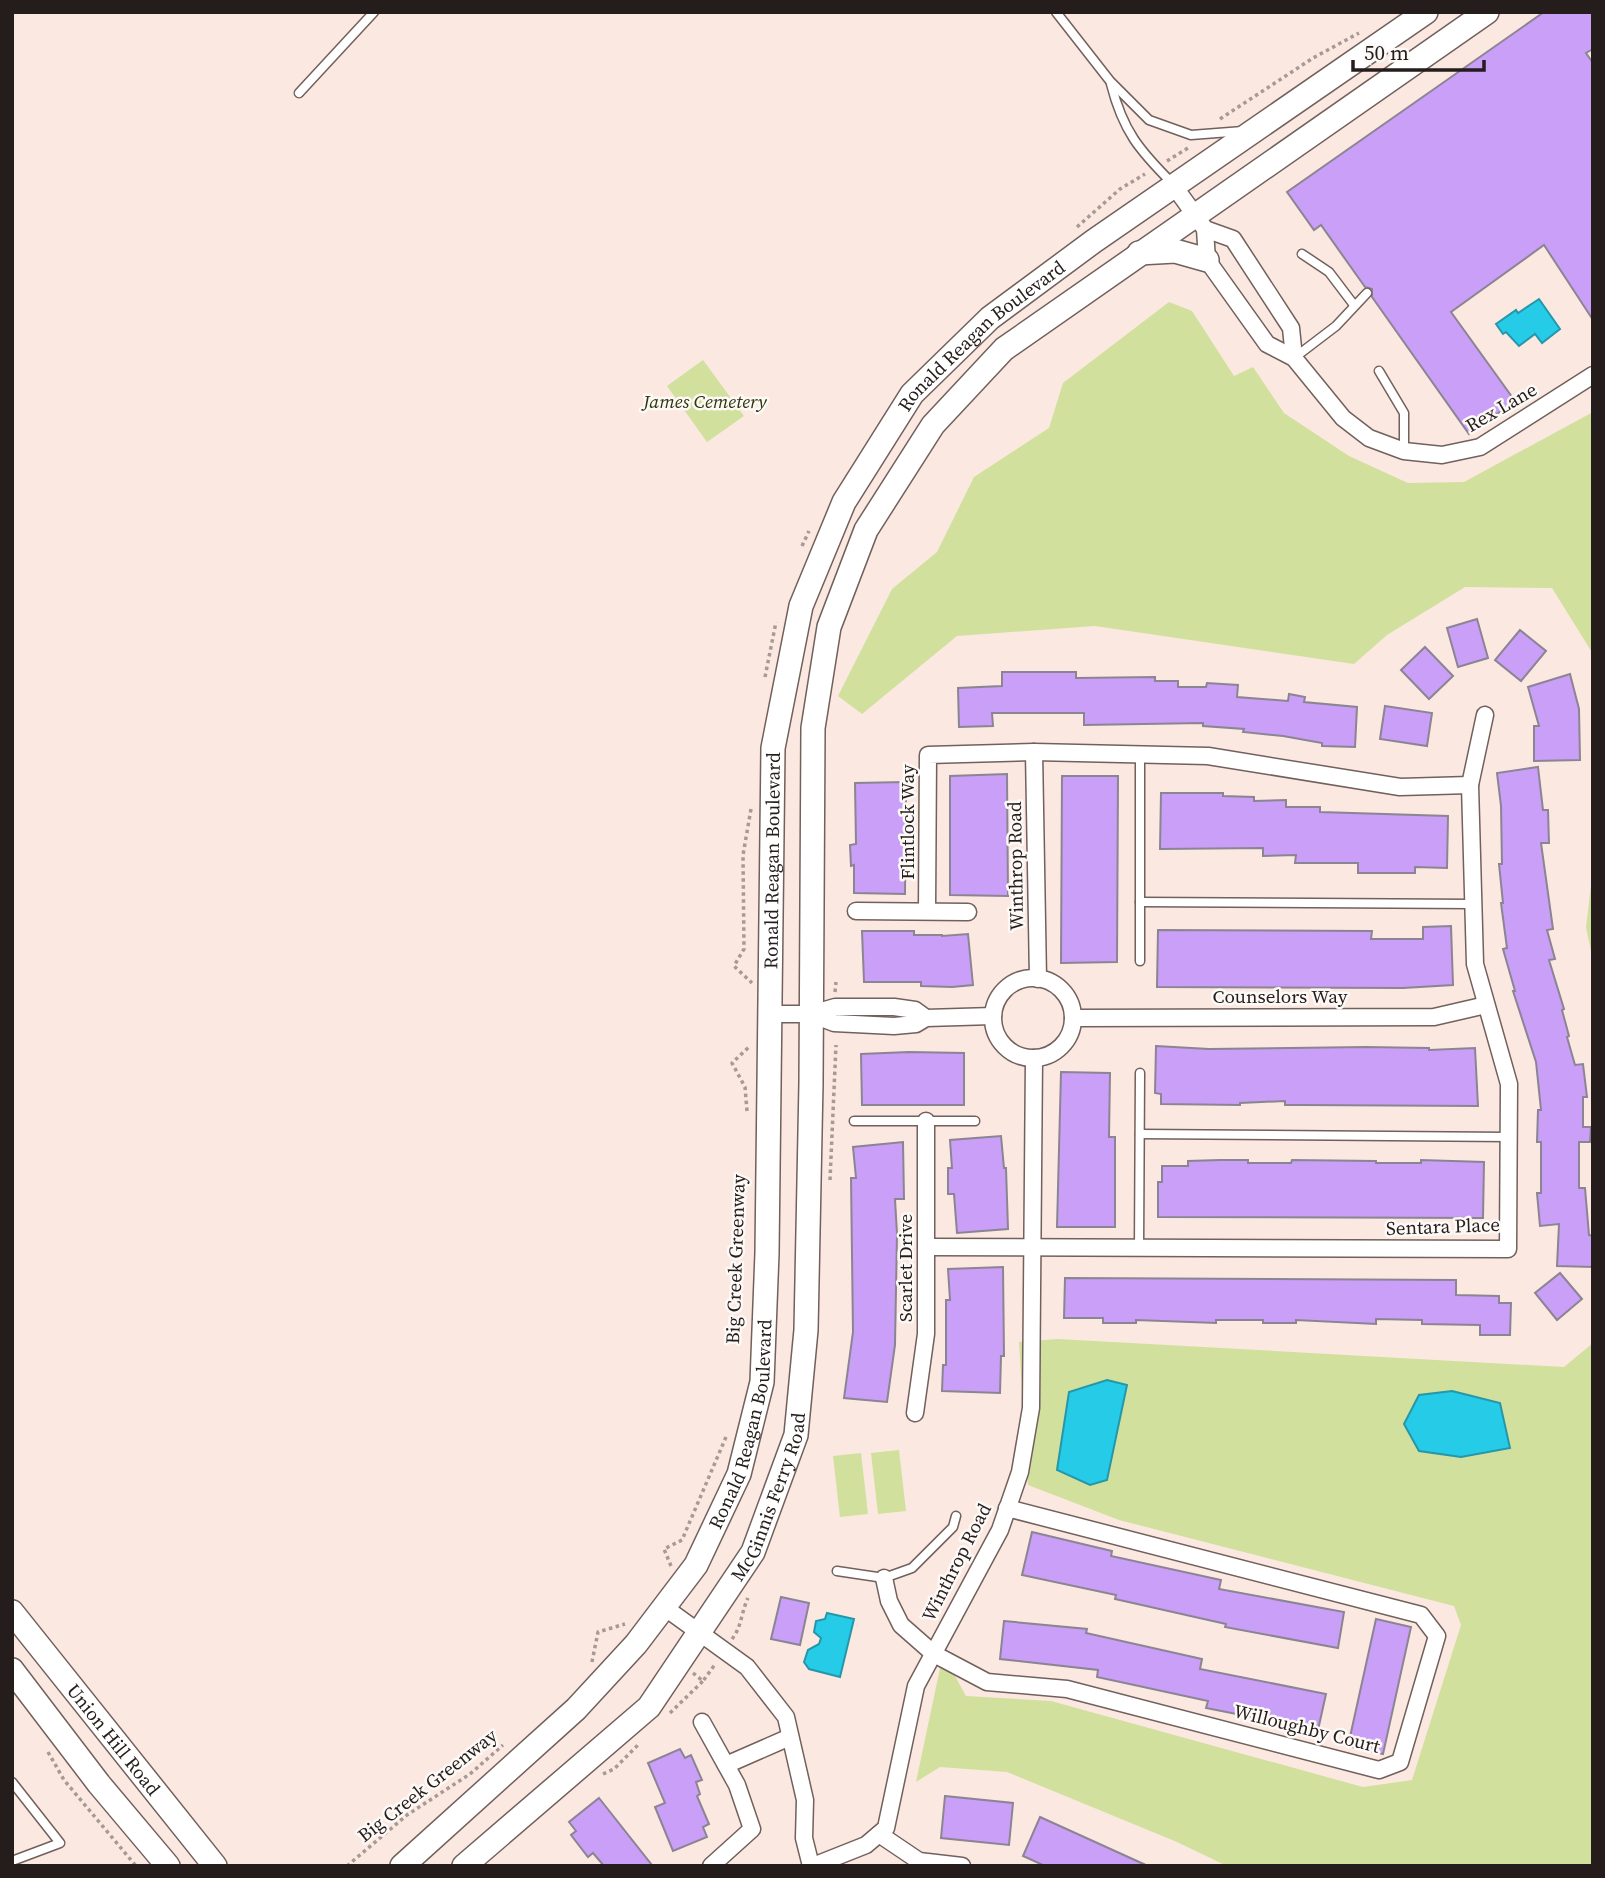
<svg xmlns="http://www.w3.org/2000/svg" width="1605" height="1878" viewBox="0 0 1605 1878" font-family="'Source Serif 4',serif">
  <rect width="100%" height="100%" fill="#fbe8e1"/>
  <!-- green -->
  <g fill="#d2e09d">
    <path d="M 1169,302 L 1192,311 L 1234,376 L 1253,367 L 1284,413 L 1349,456 L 1408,483 L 1464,482 L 1593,412 L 1593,654 L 1552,588 L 1465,587 L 1387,635 L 1354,664 L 1095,626 L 957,636 L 862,714 L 838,696 L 892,589 L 937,552 L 974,477 L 1049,428 L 1063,383 Z"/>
    <path d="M 703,360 L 744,416 L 707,442 L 667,386 Z"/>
    <path d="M 1593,869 L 1593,961 L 1586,927 Z"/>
    <path d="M 1058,1339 L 1564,1367 L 1593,1343 L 1593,1866 L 1227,1866 L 1177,1842 L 1007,1772 L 940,1767 L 916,1782 L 943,1654 L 966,1696 L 1051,1701 L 1363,1787 L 1412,1780 L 1461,1625 L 1454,1606 L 1119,1520 L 1028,1485 L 1019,1342 Z"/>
    <path d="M 899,1450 L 906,1511 L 878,1514 L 871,1453 Z"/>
    <path d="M 861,1453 L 868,1514 L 840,1517 L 833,1456 Z"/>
  </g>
  <!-- water -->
  <g fill="#26cbe8" stroke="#2597aa" stroke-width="2">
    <path d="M 1539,299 L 1560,329 L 1542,343 L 1535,334 L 1519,346 L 1506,332 L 1503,334 L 1496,324 L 1516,310 L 1518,313 Z"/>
    <path d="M 1107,1380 L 1127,1385 L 1107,1480 L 1090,1485 L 1057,1470 L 1069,1392 Z"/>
    <path d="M 1452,1391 L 1500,1403 L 1510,1448 L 1461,1457 L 1419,1451 L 1404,1424 L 1419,1395 Z"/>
    <path d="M 827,1613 L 854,1619 L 840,1677 L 809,1669 L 804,1662 L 808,1650 L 819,1644 L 821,1638 L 814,1632 L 816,1621 L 825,1619 Z"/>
  </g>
  <!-- building -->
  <g fill="#c99ff7" stroke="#8b8493" stroke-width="2">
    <path d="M 1544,12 L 1593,12 L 1593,49 L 1586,53 L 1593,63 L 1593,320 L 1544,245 L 1451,312 L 1515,401 L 1469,434 L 1372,297 L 1372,289 L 1365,287 L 1321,225 L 1314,230 L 1287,192 Z"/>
    <path d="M 1477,619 L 1488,658 L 1458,667 L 1447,628 Z"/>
    <path d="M 1520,630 L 1546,651 L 1521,681 L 1495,660 Z"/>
    <path d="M 1425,647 L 1453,676 L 1429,699 L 1401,670 Z"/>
    <path d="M 1002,672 L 1076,672 L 1076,678 L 1155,677 L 1155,681 L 1178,681 L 1178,687 L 1206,687 L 1207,683 L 1238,685 L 1237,697 L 1288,701 L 1289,694 L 1305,697 L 1304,702 L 1357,707 L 1355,747 L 1322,746 L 1322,743 L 1283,736 L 1243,732 L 1244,729 L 1203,726 L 1203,723 L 1084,725 L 1084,713 L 992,713 L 993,726 L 959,727 L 958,688 L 1002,686 Z"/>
    <path d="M 1570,674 L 1579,709 L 1580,760 L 1534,761 L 1534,726 L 1539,726 L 1528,687 Z"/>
    <path d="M 1385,706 L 1432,713 L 1427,746 L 1380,739 Z"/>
    <path d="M 1538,767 L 1543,810 L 1548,810 L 1549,843 L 1541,843 L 1553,929 L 1547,930 L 1555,959 L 1549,960 L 1564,1009 L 1562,1010 L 1569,1036 L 1567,1037 L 1575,1065 L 1583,1064 L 1587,1097 L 1583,1097 L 1583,1127 L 1591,1127 L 1590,1142 L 1579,1142 L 1579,1188 L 1585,1188 L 1589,1235 L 1593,1236 L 1593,1267 L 1557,1266 L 1559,1224 L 1540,1226 L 1537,1193 L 1541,1193 L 1541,1142 L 1537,1142 L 1538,1110 L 1541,1110 L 1536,1062 L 1513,991 L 1515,991 L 1503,949 L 1507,948 L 1501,903 L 1503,903 L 1499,864 L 1502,864 L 1501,806 L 1497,773 Z"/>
    <path d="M 1007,774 L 1008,896 L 950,895 L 950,776 Z"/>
    <path d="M 1062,776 L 1118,776 L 1117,962 L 1061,963 Z"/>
    <path d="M 906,782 L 905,894 L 854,893 L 854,865 L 851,866 L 850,845 L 856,844 L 855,783 Z"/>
    <path d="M 1161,793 L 1223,793 L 1223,796 L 1254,797 L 1254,801 L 1286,800 L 1286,807 L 1320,807 L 1320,812 L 1448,816 L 1447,868 L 1415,867 L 1415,873 L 1358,873 L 1358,863 L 1295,863 L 1296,855 L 1263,856 L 1263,848 L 1160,849 Z"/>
    <path d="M 1451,926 L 1453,985 L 1403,988 L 1157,987 L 1158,930 L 1372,931 L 1371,939 L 1423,939 L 1423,927 Z"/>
    <path d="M 862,931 L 914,931 L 914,935 L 942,935 L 942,936 L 968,934 L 973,985 L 952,987 L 921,986 L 921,982 L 864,982 Z"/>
    <path d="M 1156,1046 L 1209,1049 L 1366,1047 L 1429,1048 L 1429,1050 L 1475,1048 L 1478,1106 L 1301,1105 L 1285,1105 L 1285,1101 L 1240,1103 L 1240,1105 L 1161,1104 L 1161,1094 L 1155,1093 Z"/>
    <path d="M 909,1052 L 964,1053 L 964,1105 L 862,1105 L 861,1054 Z"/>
    <path d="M 1061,1072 L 1110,1073 L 1109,1137 L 1115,1137 L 1115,1227 L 1057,1227 Z"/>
    <path d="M 1001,1136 L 1004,1168 L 1006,1168 L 1008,1229 L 957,1233 L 954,1194 L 948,1194 L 948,1168 L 952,1168 L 950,1140 Z"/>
    <path d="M 903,1142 L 904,1199 L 895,1199 L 897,1234 L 895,1345 L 887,1402 L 844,1398 L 853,1332 L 851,1178 L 856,1178 L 853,1147 Z"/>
    <path d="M 1220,1160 L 1248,1160 L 1248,1163 L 1291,1163 L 1292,1160 L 1376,1161 L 1376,1163 L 1421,1163 L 1421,1160 L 1484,1162 L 1483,1218 L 1158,1217 L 1158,1182 L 1162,1182 L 1162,1166 L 1188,1166 L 1188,1161 Z"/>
    <path d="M 1003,1267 L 1004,1356 L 1001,1356 L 1000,1393 L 942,1391 L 943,1365 L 946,1365 L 946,1300 L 950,1300 L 948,1269 Z"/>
    <path d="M 1560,1273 L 1582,1299 L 1557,1320 L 1535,1293 Z"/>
    <path d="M 1065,1278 L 1456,1280 L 1456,1295 L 1499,1296 L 1499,1303 L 1511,1303 L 1510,1335 L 1480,1335 L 1480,1325 L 1422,1324 L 1422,1320 L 1376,1319 L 1376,1324 L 1296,1320 L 1296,1323 L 1263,1323 L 1263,1320 L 1216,1320 L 1216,1323 L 1136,1320 L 1136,1323 L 1103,1323 L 1103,1318 L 1064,1318 Z"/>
    <path d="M 1032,1532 L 1112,1551 L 1111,1556 L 1221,1580 L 1219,1589 L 1344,1612 L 1338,1648 L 1225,1627 L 1226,1624 L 1115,1599 L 1116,1595 L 1022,1575 Z"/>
    <path d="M 781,1597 L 809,1603 L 800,1645 L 771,1639 Z"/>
    <path d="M 1376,1619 L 1411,1627 L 1383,1754 L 1348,1746 Z"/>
    <path d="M 1004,1621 L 1087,1629 L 1086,1633 L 1202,1659 L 1200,1669 L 1326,1694 L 1318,1730 L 1206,1708 L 1208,1701 L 1097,1677 L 1098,1670 L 1000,1659 Z"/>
    <path d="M 680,1749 L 685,1758 L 691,1755 L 702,1780 L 696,1782 L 700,1794 L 697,1796 L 709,1824 L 703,1827 L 707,1837 L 673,1851 L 655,1807 L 665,1803 L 648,1763 Z"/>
    <path d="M 945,1796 L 1013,1803 L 1009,1845 L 941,1838 Z"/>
    <path d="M 599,1798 L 652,1865 L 653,1866 L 604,1866 L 593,1853 L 588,1857 L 571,1835 L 576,1831 L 569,1822 Z"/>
    <path d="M 1040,1817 L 1148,1866 L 1045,1866 L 1023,1856 Z"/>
  </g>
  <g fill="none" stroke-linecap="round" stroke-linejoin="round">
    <defs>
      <g id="lane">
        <path d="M 1056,12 L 1110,81 L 1149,120 L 1191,135 L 1243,131"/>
        <path d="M 1111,84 C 1123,131 1139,150 1173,184"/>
        <path d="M 299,93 L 374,12"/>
        <path d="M 1302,254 L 1329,272 L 1354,305"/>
        <path d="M 1294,358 L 1336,326 L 1367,293"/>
        <path d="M 1379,371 L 1404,413 L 1404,451"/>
        <path d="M 1140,755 L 1140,961"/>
        <path d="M 1140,902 L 1474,904"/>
        <path d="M 854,1121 L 975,1121"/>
        <path d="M 1140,1134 L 1509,1137"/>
        <path d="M 1139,1248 L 1140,1073"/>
        <path d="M 837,1571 L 884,1578 L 912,1568 L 953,1527 L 956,1516"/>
        <path d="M 12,1782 L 60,1843 L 12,1861"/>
      </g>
      <g id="street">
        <path d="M 1174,186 L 1205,229 L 1207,260 L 1267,344 L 1294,358 L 1343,418 L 1369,438 L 1404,451 L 1442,455 L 1480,447 L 1593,375"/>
        <path d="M 1205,229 L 1233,239 L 1291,328 L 1294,358"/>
        <path d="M 1034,752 L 1038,979"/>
        <path d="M 856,911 L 968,912"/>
        <path d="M 927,911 L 928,755 L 1034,752 L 1208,756 L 1400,787 L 1470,785"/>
        <circle cx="1033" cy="1018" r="40"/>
        <path d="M 769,1014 L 811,1014 L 835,1007 L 894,1007 L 915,1010 L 926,1018"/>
        <path d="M 811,1014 L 834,1023 L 894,1026 L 916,1024 L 926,1018 L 993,1016"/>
        <path d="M 1073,1018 L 1434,1017 L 1486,1005"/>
        <path d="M 927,1247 L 1508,1249 L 1509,1084 L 1475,964 L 1470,785 L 1485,715"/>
        <path d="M 915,1413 L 926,1334 L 926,1121"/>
        <path d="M 884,1578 L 889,1601 L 901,1625 L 934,1654 L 987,1682 L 1067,1689 L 1379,1770 L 1400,1762 L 1437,1636 L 1421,1615 L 1007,1508"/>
        <path d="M 664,1607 L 747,1667 L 786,1717 L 805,1800 L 804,1838 L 811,1866"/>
        <path d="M 702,1722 L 737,1785 L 752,1829 L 711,1866"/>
        <path d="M 726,1765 L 790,1737"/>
        <path d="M 879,1834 L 919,1861 L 962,1866"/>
        <path d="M 813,1866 L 866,1845 L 886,1828 L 916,1686 L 1000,1530 L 1020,1472 L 1031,1408 L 1034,1058"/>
      </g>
      <g id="secondary">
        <path d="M 1139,253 L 1175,251 L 1207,260"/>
        <path id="s1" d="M 12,1612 L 215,1866"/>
        <path d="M 12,1670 L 99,1784 L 168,1866"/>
        <path id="s2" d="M 402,1866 L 576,1709 L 636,1644 L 696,1565 L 739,1474 L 762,1382 L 767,1253 L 773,748 L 801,606 L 844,502 L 912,394 L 990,318 L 1094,241 L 1426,12"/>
        <path id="s3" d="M 464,1866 L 649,1707 L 753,1552 L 796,1435 L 806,1330 L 811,1083 L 813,728 L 829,627 L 866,530 L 933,425 L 1004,349 L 1487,12"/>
      </g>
    </defs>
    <!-- lane casing -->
    <use href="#lane" stroke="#71605b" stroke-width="11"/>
    <!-- street casing -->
    <use href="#street" stroke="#71605b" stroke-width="19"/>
    <!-- secondary casing -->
    <use href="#secondary" stroke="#71605b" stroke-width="26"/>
    <!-- path -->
    <g stroke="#a89994" stroke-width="3.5" stroke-dasharray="3.5 3.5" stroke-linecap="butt">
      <path d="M 1220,119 L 1313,58 L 1359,33"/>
      <path d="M 1167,161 L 1188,148 L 1189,146"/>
      <path d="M 1077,227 L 1120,189 L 1145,174"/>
      <path d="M 802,546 L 809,531"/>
      <path d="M 765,677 L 776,622"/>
      <path d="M 751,809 L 743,855 L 744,949 L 734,966 L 752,983"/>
      <path d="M 835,992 L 836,982"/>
      <path d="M 747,1111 L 745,1087 L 732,1063 L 750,1046"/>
      <path d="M 830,1180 L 836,1045"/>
      <path d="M 671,1566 L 664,1549 L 682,1540 L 726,1437"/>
      <path d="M 732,1639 C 742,1626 741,1613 748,1598"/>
      <path d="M 592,1662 L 598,1632 L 625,1624"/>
      <path d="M 693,1673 L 703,1681 L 716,1663"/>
      <path d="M 670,1713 L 703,1681"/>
      <path d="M 48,1752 L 64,1780 L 136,1866"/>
      <path d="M 603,1774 L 614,1769 L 640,1743"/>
      <path d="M 347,1866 L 407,1815 L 470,1774 L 503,1745"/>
    </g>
    <!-- lane -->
    <use href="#lane" stroke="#fff" stroke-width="8"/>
    <!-- street -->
    <use href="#street" stroke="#fff" stroke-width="16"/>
    <!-- secondary -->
    <use href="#secondary" stroke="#fff" stroke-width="23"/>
  </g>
  <g text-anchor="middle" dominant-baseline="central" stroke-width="5" stroke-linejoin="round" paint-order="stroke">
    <!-- street labels -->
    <g font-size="19" fill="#241d1b" stroke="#fdf9f7">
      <text stroke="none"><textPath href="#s2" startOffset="1727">Ronald Reagan Boulevard</textPath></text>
      <text transform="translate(1501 407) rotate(-30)">Rex Lane</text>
      <text transform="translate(907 822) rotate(-90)">Flintlock Way</text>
      <text stroke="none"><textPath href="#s2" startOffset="1139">Ronald Reagan Boulevard</textPath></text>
      <text transform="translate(1015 866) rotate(-91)">Winthrop Road</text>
      <text x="1280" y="996">Counselors Way</text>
      <text transform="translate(1443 1226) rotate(-2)">Sentara Place</text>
      <text transform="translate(735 1259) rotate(-88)">Big Creek Greenway</text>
      <text transform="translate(905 1268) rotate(-90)">Scarlet Drive</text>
      <text stroke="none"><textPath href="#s2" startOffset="572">Ronald Reagan Boulevard</textPath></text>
      <text stroke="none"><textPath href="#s3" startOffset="488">McGinnis Ferry Road</textPath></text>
      <text transform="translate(956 1562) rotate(-63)">Winthrop Road</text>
      <text transform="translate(1307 1728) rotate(14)">Willoughby Court</text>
      <text stroke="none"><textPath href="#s1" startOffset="163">Union Hill Road</textPath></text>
      <text transform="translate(427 1785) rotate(-38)">Big Creek Greenway</text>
    </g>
    <!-- park labels -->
    <g font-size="19" font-style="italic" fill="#2f360a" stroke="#fdf9f7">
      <text x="705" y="401">James Cemetery</text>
    </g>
  </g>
  <!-- border -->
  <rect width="1605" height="1878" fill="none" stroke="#241d1b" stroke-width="28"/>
  <!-- scale -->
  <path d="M1353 60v10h131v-10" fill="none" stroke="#241d1b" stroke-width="3.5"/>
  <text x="1364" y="60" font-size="21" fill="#241d1b" stroke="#fdf9f7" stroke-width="5" paint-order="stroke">50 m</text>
</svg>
